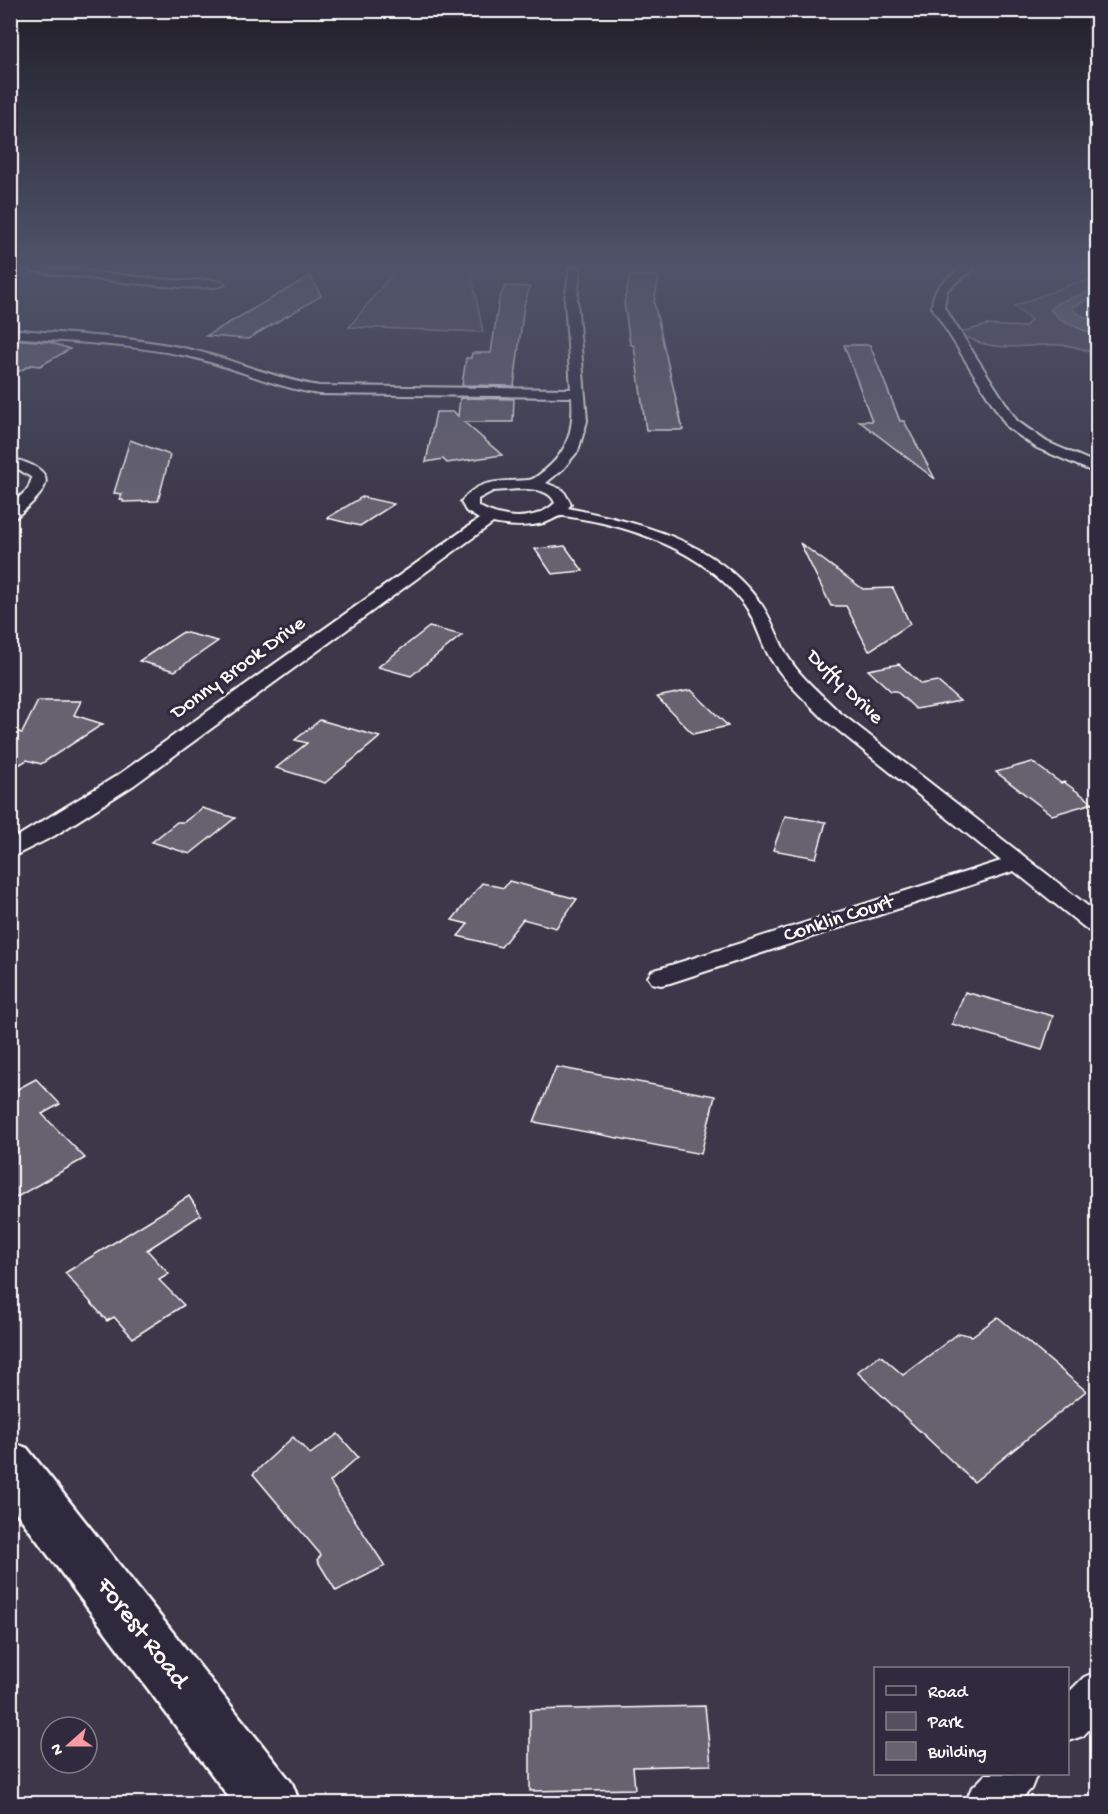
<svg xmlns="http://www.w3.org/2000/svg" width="1108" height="1814" viewBox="0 0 1108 1814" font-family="'Gochi Hand',sans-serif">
  <rect width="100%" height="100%" fill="#3c3749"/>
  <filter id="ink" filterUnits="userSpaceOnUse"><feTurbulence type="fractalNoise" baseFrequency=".0167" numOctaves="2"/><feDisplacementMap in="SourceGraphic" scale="12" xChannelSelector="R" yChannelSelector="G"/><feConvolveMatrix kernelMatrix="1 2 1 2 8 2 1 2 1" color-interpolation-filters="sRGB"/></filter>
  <g filter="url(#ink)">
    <!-- green -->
    <g fill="#555060" stroke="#aaa8b0" stroke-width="1.5">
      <path d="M 397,268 L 470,268 L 483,332 L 349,327 Z"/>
      <path d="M 1097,279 L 1097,355 C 1057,333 1021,355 981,343 C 973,341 966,336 959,333 L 987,325 L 1025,327 L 1031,320 L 1014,306 L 1072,284 Z"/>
    </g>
    <!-- water -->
    <path fill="#797682" stroke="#afadb4" stroke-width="1.5" d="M 1097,289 L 1097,295 L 1073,307 L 1073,311 L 1097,323 L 1097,336 L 1064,322 L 1050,310 L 1057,303 Z"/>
    <!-- building -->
    <g fill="#666270" stroke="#fff" stroke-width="1.5">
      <path d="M 310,276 L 321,296 L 248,339 L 206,336 Z"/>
      <path d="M 630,276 L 659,276 L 654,303 L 683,430 L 646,430 L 634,346 L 630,344 L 624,302 Z"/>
      <path d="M 505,286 L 530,287 L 524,305 L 514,386 L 462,385 L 466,358 L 471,358 L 472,353 L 491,353 L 499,300 Z"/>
      <path d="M 10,339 L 49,342 L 70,349 L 40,366 L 31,365 L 10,376 Z"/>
      <path d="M 844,345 L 870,345 L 900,421 L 904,421 L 935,479 L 859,421 L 872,421 Z"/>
      <path d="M 460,398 L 514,399 L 513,422 L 464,422 L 502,455 L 447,463 L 443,459 L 426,462 L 436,412 L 454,412 L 458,416 Z"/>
      <path d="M 130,440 L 170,455 L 158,501 L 123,502 L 123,500 L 120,500 L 122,494 L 114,493 Z"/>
      <path d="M 362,497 L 394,504 L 360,526 L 327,518 Z"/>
      <path d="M 800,543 L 863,589 L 893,588 L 910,624 L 869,651 L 846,606 L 831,606 Z"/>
      <path d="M 565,546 L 583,571 L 552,574 L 535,549 Z"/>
      <path d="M 429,627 L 462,635 L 411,676 L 378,667 Z"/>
      <path d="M 183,632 L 218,641 L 175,671 L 139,661 Z"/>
      <path d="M 899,664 L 921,684 L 937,681 L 960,701 L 916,709 L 896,691 L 891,691 L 868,670 Z"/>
      <path d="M 691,690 L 728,726 L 693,734 L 657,697 Z"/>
      <path d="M 38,701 L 81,701 L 74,715 L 103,724 L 41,764 L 27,760 L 10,770 L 10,729 L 22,733 Z"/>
      <path d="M 320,720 L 380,737 L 325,783 L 276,768 L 307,743 L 295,740 Z"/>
      <path d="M 1032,762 L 1061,783 L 1064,782 L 1093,803 L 1052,815 L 996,772 Z"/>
      <path d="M 202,808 L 235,818 L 190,854 L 152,842 L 177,822 L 184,822 Z"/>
      <path d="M 785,816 L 826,822 L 816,858 L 773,850 Z"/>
      <path d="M 509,881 L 577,899 L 556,928 L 523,919 L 501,947 L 458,936 L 468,924 L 452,920 L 482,883 L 504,888 Z"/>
      <path d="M 965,992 L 1053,1016 L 1042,1050 L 952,1024 Z"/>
      <path d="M 556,1067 L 715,1096 L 701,1154 L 534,1122 Z"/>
      <path d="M 36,1079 L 60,1104 L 42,1114 L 85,1158 L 10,1201 L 10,1093 Z"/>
      <path d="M 189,1196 L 201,1215 L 147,1250 L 169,1274 L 159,1280 L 184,1305 L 133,1338 L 114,1317 L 107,1321 L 65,1273 Z"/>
      <path d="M 998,1317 L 1086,1391 L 974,1482 L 857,1372 L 880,1355 L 903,1375 L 959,1333 L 972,1336 Z"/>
      <path d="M 338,1434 L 358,1457 L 330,1482 L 385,1566 L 336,1591 L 317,1560 L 321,1555 L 253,1474 L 293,1437 L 310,1454 Z"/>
      <path d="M 705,1706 L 711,1765 L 633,1767 L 635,1789 L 530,1791 L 530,1710 Z"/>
    </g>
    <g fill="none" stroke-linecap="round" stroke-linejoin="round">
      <defs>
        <g id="minor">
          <path d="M 26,268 C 79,268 131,278 185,281 C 196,281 216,277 225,284 C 211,296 59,274 31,271 Z"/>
          <path d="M 570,268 L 580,268 L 577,300 L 587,421 L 578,451 L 563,469 L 546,483 L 563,490 L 571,504 L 568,508 C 639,523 712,539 758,600 C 772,617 777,638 788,657 C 801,678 821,694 838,711 L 1098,914 L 1098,933 L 1089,931 L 1014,871 L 670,983 L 661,985 L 652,983 L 648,977 L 652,971 L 1001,861 L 824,719 C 805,700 784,681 770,658 C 760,641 756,620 744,604 C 703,550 630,525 564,516 C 558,515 553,520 547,522 C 529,527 512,527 493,523 L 134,785 L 54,836 L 10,858 L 10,841 L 118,775 L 479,519 L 466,511 L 461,502 C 478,478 503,482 528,480 C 534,480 539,474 544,471 C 569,451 574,428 572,397 L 319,394 C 273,387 232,366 187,356 C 129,344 69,342 10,337 L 10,329 C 71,335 133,336 192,350 C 235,360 275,379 319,386 L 571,389 L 565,300 ZM 519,489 C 532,489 550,489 555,503 C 534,523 501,519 478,506 L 478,499 L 493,491 Z"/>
          <path d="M 962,268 L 975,268 L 947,290 L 944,307 L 1017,421 L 1047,442 L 1098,464 L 1098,474 L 1037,448 L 1007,427 L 932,307 C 932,287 947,278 962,268 Z"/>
          <path d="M 10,458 C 64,471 49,490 16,517 L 10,519 L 10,506 L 28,489 L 32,478 L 20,470 L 10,467 Z"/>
          <path d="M 1098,1671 L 1098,1720 L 1083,1736 L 1068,1741 L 1068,1693 L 1084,1677 Z"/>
          <path d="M 986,1774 L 1037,1774 L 1031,1789 L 1017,1804 L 965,1804 L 971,1789 Z"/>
        </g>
        <path id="secondary" d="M 10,1442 L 27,1448 L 292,1783 L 300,1804 L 234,1804 L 10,1504 Z"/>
      </defs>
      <!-- minor casing -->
      <use href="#minor" stroke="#fff" stroke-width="4"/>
      <!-- secondary casing -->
      <use href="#secondary" stroke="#fff" stroke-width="5"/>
      <!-- minor -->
      <use href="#minor" fill="#2f2a3d" fill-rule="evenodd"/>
      <!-- secondary -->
      <use href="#secondary" fill="#2f2a3d" fill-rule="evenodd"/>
    </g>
  </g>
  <!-- sky -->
  <linearGradient id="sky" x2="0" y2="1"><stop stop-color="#211e28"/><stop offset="0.51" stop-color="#50536a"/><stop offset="1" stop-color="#50536a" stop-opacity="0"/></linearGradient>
  <rect width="1108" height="522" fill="url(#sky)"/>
  <g text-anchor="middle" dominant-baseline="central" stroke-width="6" stroke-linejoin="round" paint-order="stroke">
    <!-- street labels -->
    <g font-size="21" fill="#fff" stroke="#2f2a3d">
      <text transform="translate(239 669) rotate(-36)">Donny Brook Drive</text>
      <text transform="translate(844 688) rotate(44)">Duffy Drive</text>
      <text transform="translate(839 920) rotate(-18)">Conklin Court</text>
    </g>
    <!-- near-street labels -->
    <g font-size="26" fill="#fff" stroke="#2f2a3d">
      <text transform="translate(141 1634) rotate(52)">Forest Road</text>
    </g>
  </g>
  <!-- margin -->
  <rect width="1108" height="1814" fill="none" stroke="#2f2a3d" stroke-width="36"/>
  <rect x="18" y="18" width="1072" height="1778" fill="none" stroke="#fff" stroke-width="2" filter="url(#ink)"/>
  <!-- legend -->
  <rect x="874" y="1667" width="195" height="108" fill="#2f2a3d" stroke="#827f8b" stroke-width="1.5"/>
  <rect x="886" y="1686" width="30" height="9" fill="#2f2a3d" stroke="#827f8b" stroke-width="1.5"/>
  <text x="928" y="1697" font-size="18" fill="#ffffff">Road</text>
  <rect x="886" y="1712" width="30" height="18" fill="#555060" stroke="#827f8b" stroke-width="1.5"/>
  <text x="928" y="1727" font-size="18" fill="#ffffff">Park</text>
  <rect x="886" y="1742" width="30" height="18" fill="#666270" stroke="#827f8b" stroke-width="1.5"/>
  <text x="928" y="1757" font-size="18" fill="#ffffff">Building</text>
  <!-- north arrow -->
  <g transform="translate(69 1745) rotate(249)"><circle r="28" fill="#2f2a3d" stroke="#827f8b" stroke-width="1.5"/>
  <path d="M0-4.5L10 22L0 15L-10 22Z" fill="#ff9aa2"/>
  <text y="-9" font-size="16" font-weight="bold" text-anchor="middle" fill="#ffffff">N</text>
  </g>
</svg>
